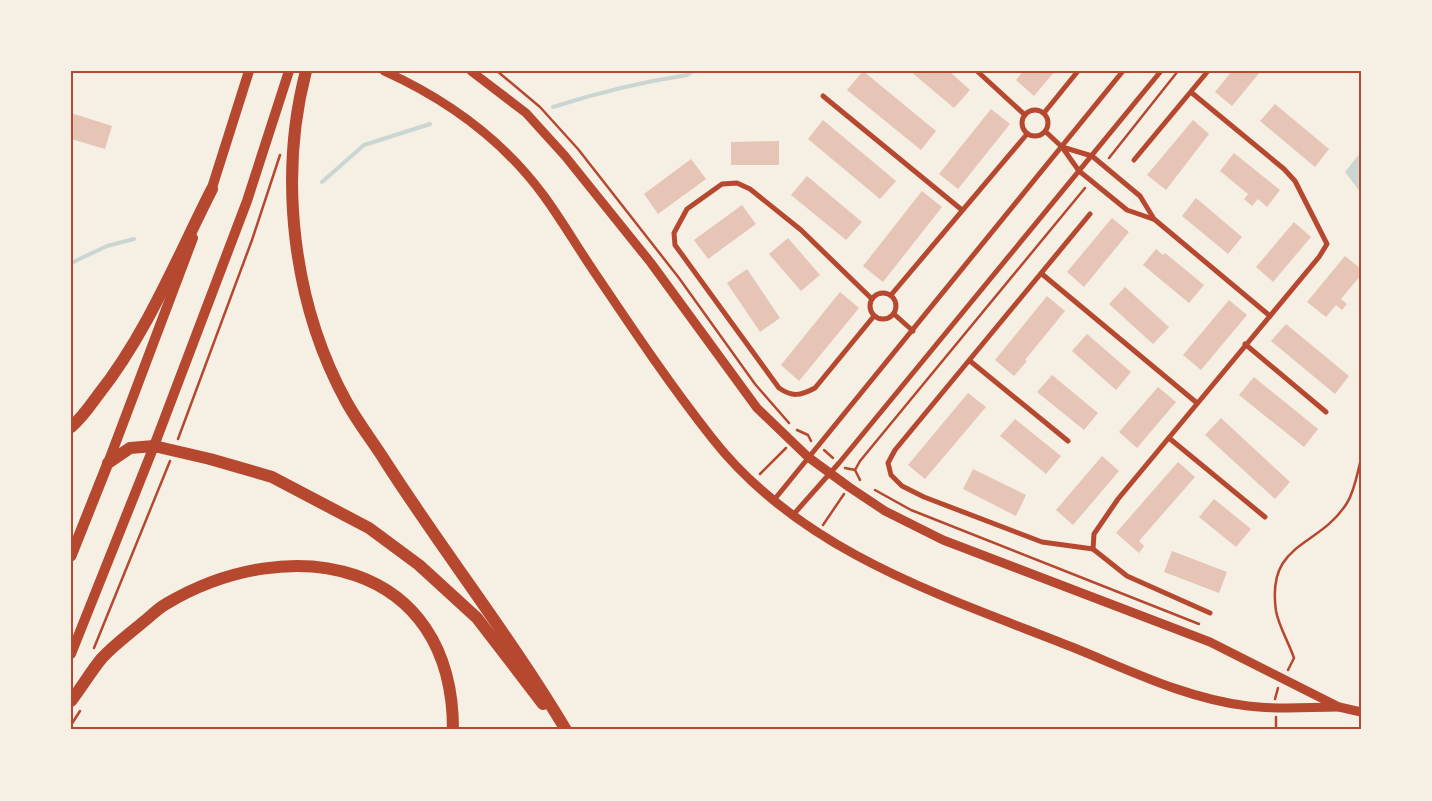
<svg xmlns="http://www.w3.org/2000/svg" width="1432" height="801" viewBox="0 0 1432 801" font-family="'Work Sans',sans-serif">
  <rect width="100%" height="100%" fill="#f6efe4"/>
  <!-- water -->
  <path fill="#c9d6d2" d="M 1361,152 L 1361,193 L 1345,172 Z"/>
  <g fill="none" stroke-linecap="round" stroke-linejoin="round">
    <!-- stream -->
    <g stroke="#c9d6d2" stroke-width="4">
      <path d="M 553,107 C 597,93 641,82 687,75 L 693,71"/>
      <path d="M 322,182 L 364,145 L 430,124"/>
      <path d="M 71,263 L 107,246 L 134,239"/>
    </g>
  </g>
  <!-- building -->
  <g fill="#e6c5b7">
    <path d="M 863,71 L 936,131 L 921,150 L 847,90 Z"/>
    <path d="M 910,71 L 949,71 L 970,90 L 954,108 Z"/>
    <path d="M 1023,71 L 1055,71 L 1034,96 L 1016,80 Z"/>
    <path d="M 1232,71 L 1261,71 L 1232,106 L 1215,92 Z"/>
    <path d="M 1275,104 L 1329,149 L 1315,167 L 1260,121 Z"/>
    <path d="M 991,109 L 1010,124 L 958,189 L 939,174 Z"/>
    <path d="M 71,113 L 112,126 L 105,149 L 71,139 Z"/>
    <path d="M 823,120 L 896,181 L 880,199 L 808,139 Z"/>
    <path d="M 1193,120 L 1209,134 L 1166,190 L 1147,175 Z"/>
    <path d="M 779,141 L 779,165 L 731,165 L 731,142 Z"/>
    <path d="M 1234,153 L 1280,190 L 1267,207 L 1258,199 L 1252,206 L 1244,199 L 1248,194 L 1220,171 Z"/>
    <path d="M 691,159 L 706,179 L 658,214 L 644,194 Z"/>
    <path d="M 807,176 L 862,222 L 846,240 L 791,195 Z"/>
    <path d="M 922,191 L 942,207 L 883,282 L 863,266 Z"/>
    <path d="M 1196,198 L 1242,237 L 1228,254 L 1182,216 Z"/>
    <path d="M 742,205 L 756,224 L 708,259 L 694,240 Z"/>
    <path d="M 1112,218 L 1129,232 L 1084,287 L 1067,272 Z"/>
    <path d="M 1294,222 L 1311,237 L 1273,282 L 1256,267 Z"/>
    <path d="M 788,238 L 820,275 L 801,291 L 769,254 Z"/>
    <path d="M 1156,249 L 1163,255 L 1165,253 L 1204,285 L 1189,303 L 1143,265 Z"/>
    <path d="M 1345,256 L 1361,269 L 1361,275 L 1341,299 L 1347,304 L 1342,310 L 1336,305 L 1326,317 L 1307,302 Z"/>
    <path d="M 747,269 L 780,318 L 760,332 L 727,283 Z"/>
    <path d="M 1125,287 L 1169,327 L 1153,344 L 1109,304 Z"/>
    <path d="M 840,292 L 859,308 L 799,381 L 781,365 Z"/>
    <path d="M 1047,296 L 1065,311 L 1025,360 L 1027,361 L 1014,376 L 995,360 Z"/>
    <path d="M 1229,300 L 1247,315 L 1201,370 L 1183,355 Z"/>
    <path d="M 1286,324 L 1349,376 L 1335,394 L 1271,341 Z"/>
    <path d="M 1087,334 L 1131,372 L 1116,390 L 1072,351 Z"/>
    <path d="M 1052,375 L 1098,413 L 1084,430 L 1037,392 Z"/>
    <path d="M 1254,377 L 1318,429 L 1304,447 L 1239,395 Z"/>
    <path d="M 1158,387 L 1176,402 L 1137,448 L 1119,432 Z"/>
    <path d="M 968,393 L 986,407 L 925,479 L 908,465 Z"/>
    <path d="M 1221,418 L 1290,482 L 1275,499 L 1205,435 Z"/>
    <path d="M 1015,419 L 1061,456 L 1046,474 L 1000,436 Z"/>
    <path d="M 1102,456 L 1119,471 L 1073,525 L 1056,510 Z"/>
    <path d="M 1178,462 L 1195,477 L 1139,541 L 1144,546 L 1139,553 L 1116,533 Z"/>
    <path d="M 973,469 L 1026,495 L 1016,516 L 963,489 Z"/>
    <path d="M 1214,499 L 1251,529 L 1236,547 L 1199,517 Z"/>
    <path d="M 1172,551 L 1227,572 L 1219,593 L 1164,572 Z"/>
  </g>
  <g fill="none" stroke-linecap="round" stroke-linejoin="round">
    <!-- path -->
    <g stroke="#b5482f" stroke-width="2.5">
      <path d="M 497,71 L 540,107 L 578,149 L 679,278 L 755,384 L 789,423"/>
      <path d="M 1109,158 L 1178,71"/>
      <path d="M 797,430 L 808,435 L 811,441"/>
      <path d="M 178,439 L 252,240 L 280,155"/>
      <path d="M 824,450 L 833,458"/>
      <path d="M 845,468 L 855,470"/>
      <path d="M 760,474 L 786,448"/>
      <path d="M 860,480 L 855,470 L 860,461 L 1085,188"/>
      <path d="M 875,490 L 911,510 L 1199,624"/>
      <path d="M 823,525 L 844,494"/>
      <path d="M 94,648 L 170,461"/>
      <path d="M 1288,670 L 1294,658 C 1289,643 1279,627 1276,611 C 1266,541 1318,549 1347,503 C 1355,490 1357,474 1361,459"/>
      <path d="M 1275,699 L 1278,688"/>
      <path d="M 71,725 L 80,711"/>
      <path d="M 1276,730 L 1276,717"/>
    </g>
    <!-- minor -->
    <g stroke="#b5482f" stroke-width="5">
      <path d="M 977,71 L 1025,115"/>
      <path d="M 823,96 L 962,210"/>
      <circle cx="1035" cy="123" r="13"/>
      <path d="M 1044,113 L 1078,71"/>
      <path d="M 1046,132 L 1062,147 L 1079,171 L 1089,179 L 1127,210 L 1153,219"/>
      <path d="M 1062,147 L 1092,156 L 1140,196 L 1154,219 L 1270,316"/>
      <path d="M 1134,160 L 1208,71"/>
      <path d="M 1090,214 L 895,450 L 888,463 L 891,475 L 902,486 L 924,497 L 1042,542 L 1093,549 L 1127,576 L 1210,613"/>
      <path d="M 1042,274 L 1197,403"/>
      <circle cx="883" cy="306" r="13"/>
      <path d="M 891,295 L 1027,134"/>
      <path d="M 872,299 L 801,230 L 750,189 L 737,183 L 722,184 L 687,209 L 674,233 L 675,245 L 779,388 C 792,397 800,396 815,388 L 874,316"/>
      <path d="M 894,314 L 913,331"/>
      <path d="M 1245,344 L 1326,412"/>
      <path d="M 970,361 L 1068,441"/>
      <path d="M 1169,438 L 1265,517"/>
      <path d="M 774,500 L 1123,71"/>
      <path d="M 793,515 L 839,463 L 1161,71"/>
      <path d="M 1093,549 L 1094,534 L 1118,499 L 1319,257 L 1327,244 L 1295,181 L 1284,169 L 1192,93"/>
    </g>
    <!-- tertiary -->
    <g stroke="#b5482f" stroke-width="9">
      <path d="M 384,71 C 446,99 503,140 544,196 C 563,222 579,250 597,276 C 634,331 671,386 712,438 C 801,552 943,596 1072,647 C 1129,670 1187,699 1248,706 C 1278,710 1309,707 1339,707"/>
      <path d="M 471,71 L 526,113 L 565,156 L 651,263 L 757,408 L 808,457 L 849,487 L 885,511 L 943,540 L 1210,642 L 1339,707 L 1361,712"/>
    </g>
    <!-- secondary -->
    <g stroke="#b5482f" stroke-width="10">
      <path d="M 210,194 L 249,71"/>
      <path d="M 108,463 L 193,238"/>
      <path d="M 71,654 L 154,446 L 247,201 L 289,71"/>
    </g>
    <!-- trunk -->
    <path stroke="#b5482f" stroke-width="11" d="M 71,556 L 108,463"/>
    <!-- motorway -->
    <g stroke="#b5482f" stroke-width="12">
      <path d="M 306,71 C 278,178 293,304 346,401 C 358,423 374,443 387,464 C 445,554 511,638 566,730"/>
      <path d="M 71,427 C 82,418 90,406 98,395 C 147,333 177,258 212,189"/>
      <path d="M 108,463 L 130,448 L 154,446 L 210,459 L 272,477 L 369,528 L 419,565 L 477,618 L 543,704"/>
      <path d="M 71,701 C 82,687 91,671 102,658 C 114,645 129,634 142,623 C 150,617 157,609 166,604 C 290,530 453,560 453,730"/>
    </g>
  </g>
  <!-- border -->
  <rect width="1432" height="801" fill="none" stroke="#f6efe4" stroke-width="145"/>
  <rect x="72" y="72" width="1288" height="656" fill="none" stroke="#b5482f" stroke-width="2"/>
</svg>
